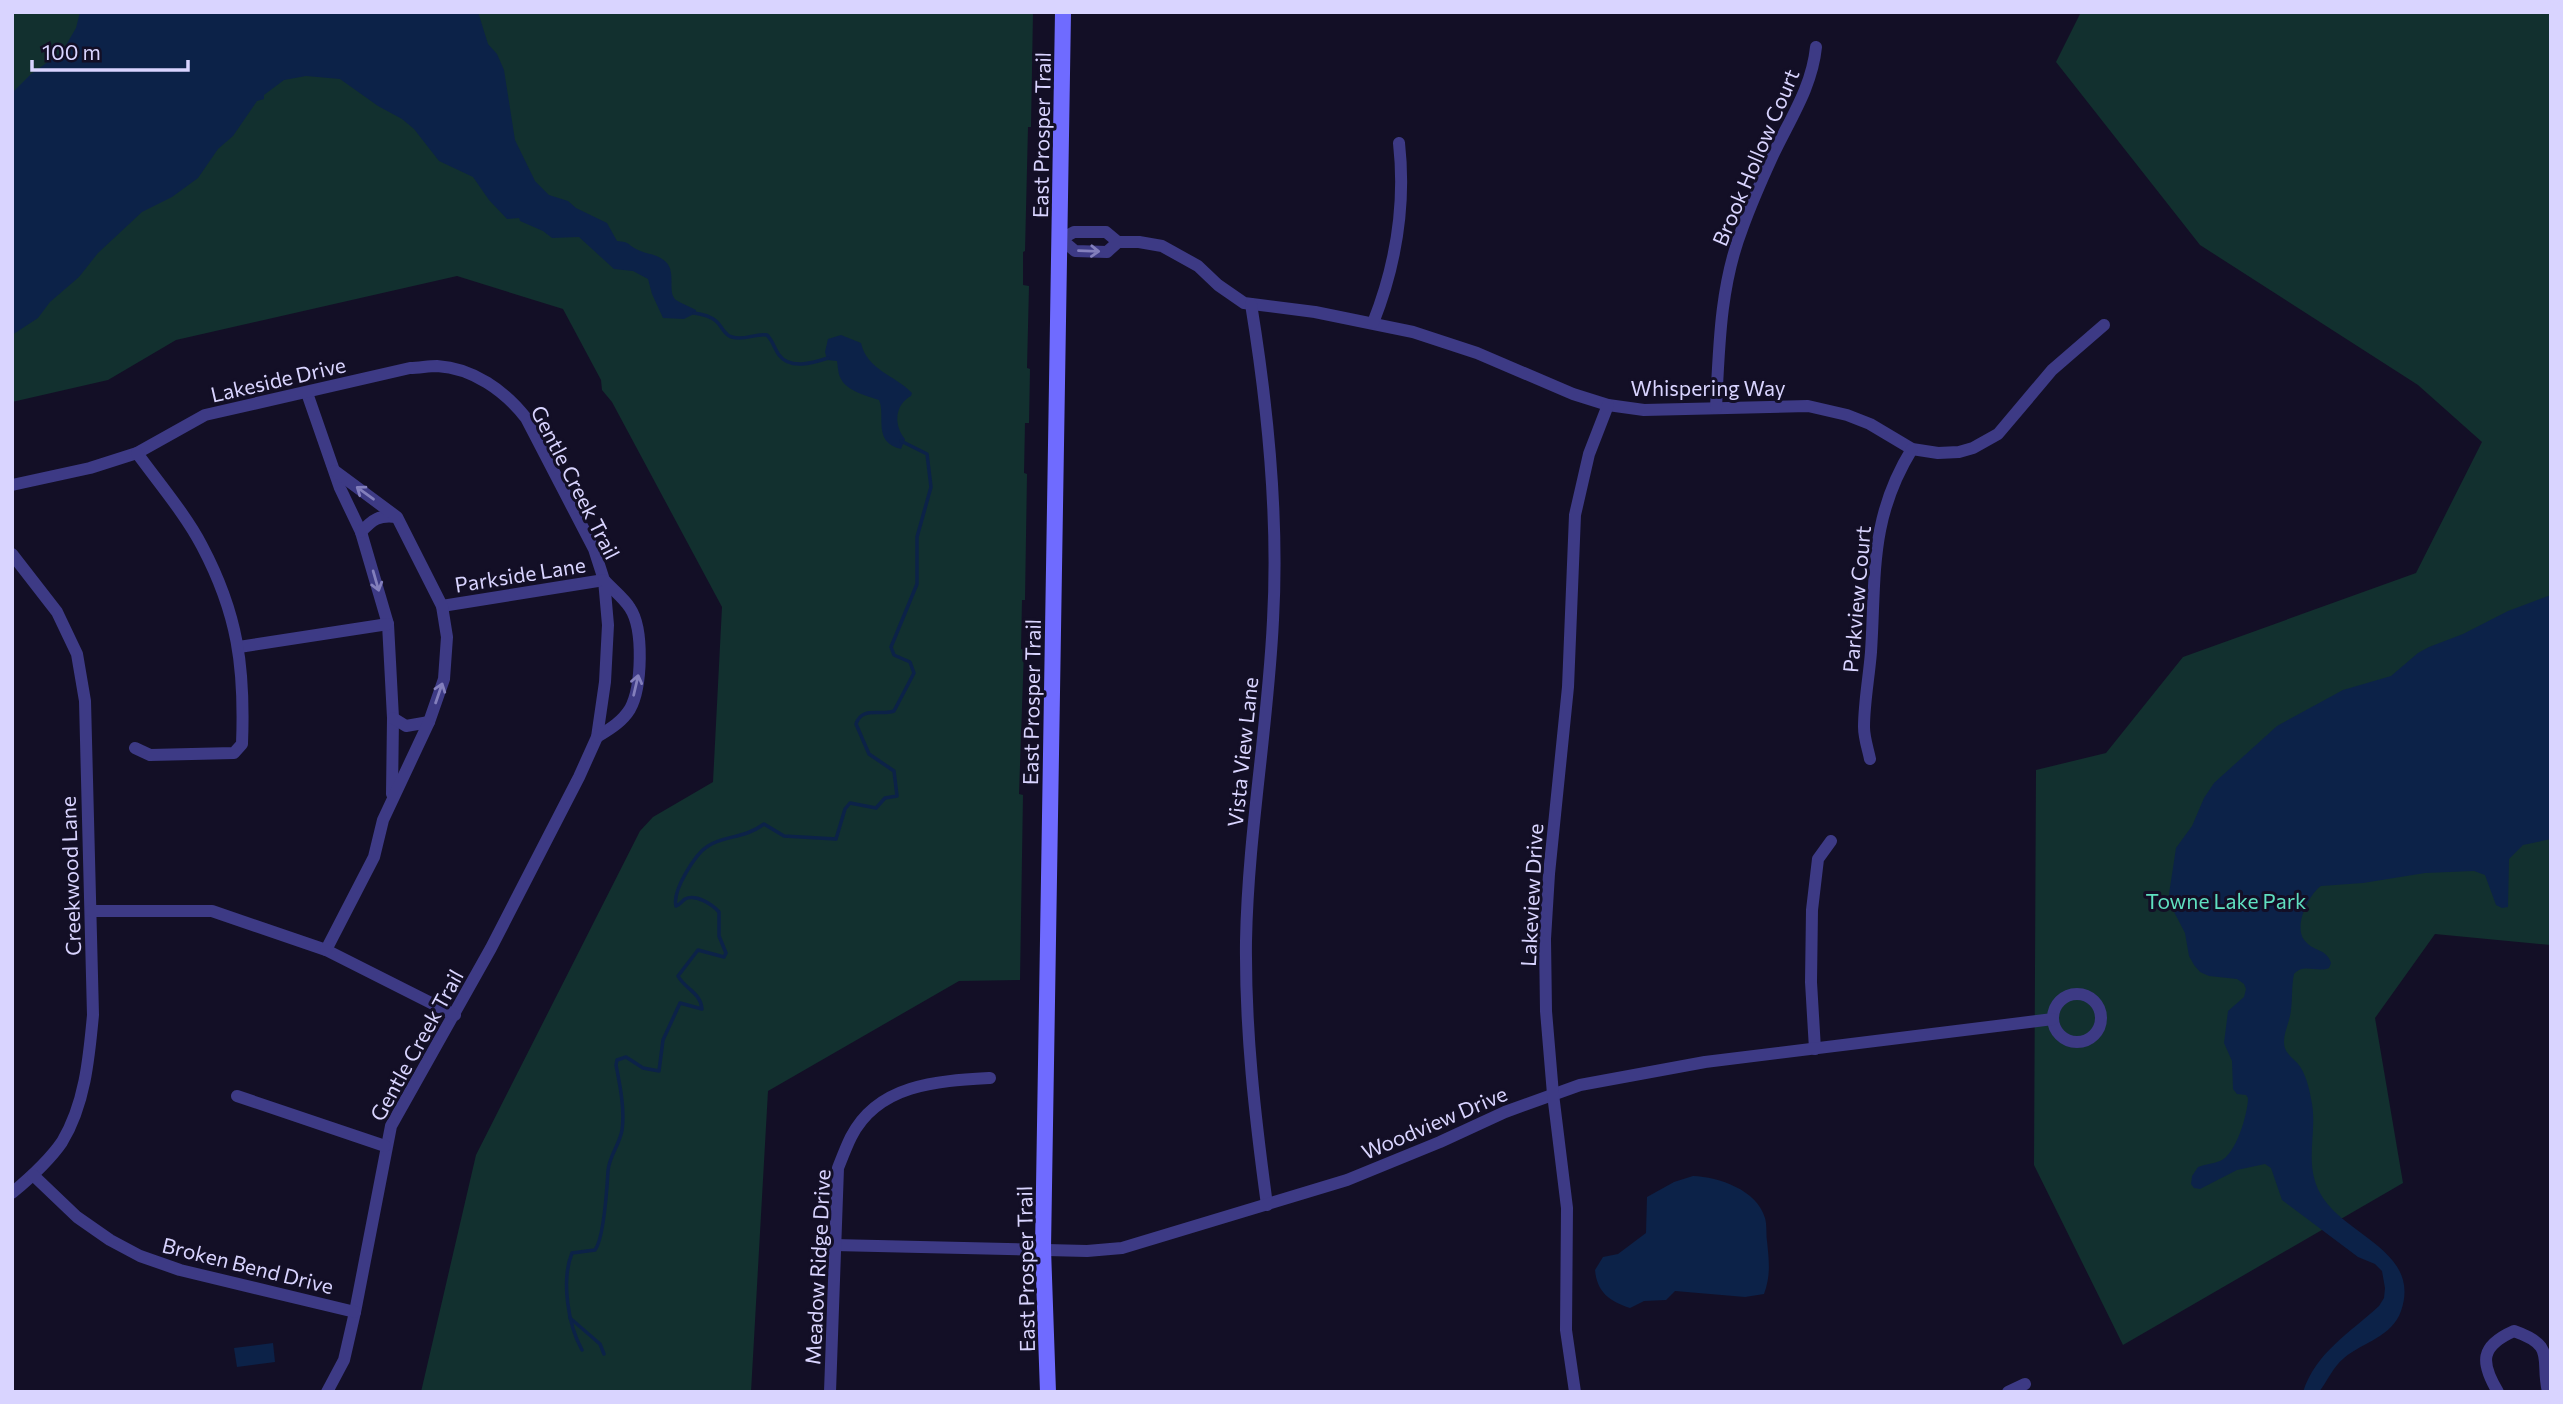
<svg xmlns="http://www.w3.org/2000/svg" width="2563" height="1404" viewBox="0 0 2563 1404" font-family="Commissioner,sans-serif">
  <rect width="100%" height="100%" fill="#130f26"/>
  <!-- green -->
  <g fill="#12302f">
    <path d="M 12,12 L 1033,12 L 1031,127 L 1028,127 L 1025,251 L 1023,252 L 1023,285 L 1029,286 L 1027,368 L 1030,369 L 1029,423 L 1025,423 L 1024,473 L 1027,474 L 1025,600 L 1022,600 L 1021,649 L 1024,650 L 1019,794 L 1023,795 L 1020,980 L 959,981 L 768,1091 L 751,1392 L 421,1392 L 476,1155 L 640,831 L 653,817 L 713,782 L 722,607 L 612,402 L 602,390 L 601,380 L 563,309 L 457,276 L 176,340 L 108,380 L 12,402 Z"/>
    <path d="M 2081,12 L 2551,12 L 2551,945 L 2435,934 L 2375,1018 L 2403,1183 L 2123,1345 L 2034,1165 L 2036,770 L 2106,753 L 2183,657 L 2416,573 L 2482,442 L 2418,385 L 2200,245 L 2056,62 Z"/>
  </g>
  <!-- water -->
  <g fill="#0c2248">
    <path d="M 80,12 L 478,12 L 488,44 L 497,54 L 504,70 L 515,140 L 535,181 L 549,195 L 568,201 L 576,208 L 607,223 L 617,241 C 630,242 627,244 636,249 C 647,255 657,253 667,263 C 676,274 667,293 676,300 C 681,303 690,307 696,310 L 696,313 L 684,319 L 663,318 L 652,294 L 648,279 L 633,271 L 614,269 L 579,237 L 552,238 L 543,231 L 520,221 L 519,218 L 507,219 L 489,200 L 473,177 L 439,161 L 414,129 L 402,119 L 378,106 L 340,79 L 306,76 L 284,80 L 264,95 L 264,99 L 257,101 L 233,136 L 218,149 L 198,178 L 172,197 L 142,212 L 98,253 L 79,277 L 50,302 L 38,318 L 12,335 L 12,93 L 31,74 L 62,52 L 76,28 Z"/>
    <path d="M 841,335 L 861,343 C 867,370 895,375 912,393 L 911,396 C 894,405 894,426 905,439 L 901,449 C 872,442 886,416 879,400 C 867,396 847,391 841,379 C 838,374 838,367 837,361 L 827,360 L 825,352 L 828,339 Z"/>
    <path d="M 2551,595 L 2551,839 L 2523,845 L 2509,859 L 2508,907 L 2502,908 L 2496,905 L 2485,875 L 2474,871 L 2425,873 L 2363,883 L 2321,886 C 2308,895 2292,929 2306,942 C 2315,952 2327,949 2331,963 L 2329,968 C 2317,973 2304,963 2294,974 C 2291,988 2293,1002 2290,1016 C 2288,1025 2284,1033 2284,1042 C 2284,1055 2295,1058 2301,1068 C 2307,1078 2310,1092 2312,1104 C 2317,1134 2304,1164 2320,1193 C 2343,1236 2422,1250 2401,1311 C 2392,1337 2363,1342 2344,1358 C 2333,1367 2328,1380 2319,1392 L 2303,1392 C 2316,1352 2350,1333 2379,1306 L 2384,1298 L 2385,1288 L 2382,1271 L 2375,1264 L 2358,1257 L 2282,1200 L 2271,1168 L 2265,1164 L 2237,1170 L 2200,1189 L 2194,1188 L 2191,1184 L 2192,1176 L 2198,1167 C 2205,1164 2213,1164 2220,1161 C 2236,1155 2248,1113 2248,1098 L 2246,1095 L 2237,1094 L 2233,1089 L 2232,1061 L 2224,1043 L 2228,1011 L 2244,997 L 2246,989 L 2244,984 L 2237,979 L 2209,976 L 2200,972 L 2194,965 L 2189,956 L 2185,933 L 2170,904 L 2169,894 L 2176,848 L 2192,826 L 2204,798 L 2214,783 L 2277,726 L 2343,690 L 2391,676 L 2418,653 L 2429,647 L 2463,634 L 2508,611 Z"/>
    <path d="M 1693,1176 C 1719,1177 1757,1190 1765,1218 C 1767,1225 1766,1234 1767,1241 C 1769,1261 1771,1275 1764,1294 L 1745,1297 L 1675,1291 L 1666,1300 L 1644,1301 L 1630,1308 C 1609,1301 1597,1292 1595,1270 L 1603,1257 L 1618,1254 L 1646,1233 L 1647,1197 L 1674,1182 Z"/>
    <path d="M 273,1343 L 275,1362 L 237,1367 L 234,1348 Z"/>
  </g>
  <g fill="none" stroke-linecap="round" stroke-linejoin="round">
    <!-- stream -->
    <g stroke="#0c2248" stroke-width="3.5">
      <path d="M 694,313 C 702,314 710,316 716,321 C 722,326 724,335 732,337 C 745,341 755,333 767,335 C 773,341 774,348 779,355 C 790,370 813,363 828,358"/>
      <path d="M 570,1318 L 600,1344 L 604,1354"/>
      <path d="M 582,1350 C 568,1325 561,1280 572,1253 L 595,1250 C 604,1238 607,1188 608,1171 C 609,1156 620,1144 622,1130 C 625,1110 620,1085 616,1065 L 617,1060 L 626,1057 L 643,1068 L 659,1071 L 663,1040 L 680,1003 L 702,1009 C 701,993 685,989 678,976 L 698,950 L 724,957 L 726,953 L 719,936 L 719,912 C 712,904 696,894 685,899 C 682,901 680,905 676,906 C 672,891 695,854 708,846 C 725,835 744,839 764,824 L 784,836 L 836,839 L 845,809 L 850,803 L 876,808 L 885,798 L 897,796 L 894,771 L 869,754 L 856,724 C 862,706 879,716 894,711 L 914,673 L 910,662 L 894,655 L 891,647 L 917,584 L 917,537 L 931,487 L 927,454 L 901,441"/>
    </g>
    <!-- street -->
    <g stroke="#3d3a85" stroke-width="12">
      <path d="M 1118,242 L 1107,252 L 1075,251 L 1061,239 L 1074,232 L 1106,232 L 1118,242 L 1139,242 L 1162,246 L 1198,266 L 1218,285 L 1244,303 L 1315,312 L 1413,332 L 1477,353 L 1573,394 L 1608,405 L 1644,410 L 1808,406 L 1847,415 L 1870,424 L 1912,449 L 1938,453 L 1959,452 L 1973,448 L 1998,434 L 2052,370 L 2104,325"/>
      <path d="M 1251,304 C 1268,408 1279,514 1273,620 C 1268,727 1248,834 1246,941 C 1245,1030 1255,1117 1267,1205"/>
      <path d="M 1373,323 C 1396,265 1406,206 1399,143"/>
      <path d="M 307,393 L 340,488 L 361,532 L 388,624 L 393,718 L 392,794"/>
      <path d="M 1716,408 C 1719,347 1720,286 1742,229 C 1751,204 1762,179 1773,155 C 1790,119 1812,87 1816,47"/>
      <path d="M 12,485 L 90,468 L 137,453 L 205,415 L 410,368 C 419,368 428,366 437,366 C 473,368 505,391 526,418 L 594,549 L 604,580 L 608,625 L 605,682 L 597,737 L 579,777 L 491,948 L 391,1126 L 355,1312 L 344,1360 L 327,1392"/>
      <path d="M 361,532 C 373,519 379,515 396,517"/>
      <path d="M 12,554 L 57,612 L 77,654 L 85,701 L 93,1015 C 89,1058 85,1104 62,1142 C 49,1161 30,1178 12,1193"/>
      <path d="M 442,606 L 604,580"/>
      <path d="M 239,647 L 388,624"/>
      <path d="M 393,718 L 406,726 L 429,722"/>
      <path d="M 597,737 C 610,729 622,722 630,709 C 642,687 644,629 630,608 C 624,598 612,589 604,580"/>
      <path d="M 135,748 L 150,755 L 234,753 L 242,744 C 245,668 238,614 202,546 C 186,515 158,482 137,453"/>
      <path d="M 1870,759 C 1868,749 1864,738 1864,727 C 1864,703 1869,677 1871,652 C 1876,574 1869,519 1912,449"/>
      <path d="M 91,911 L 212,911 L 326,950 L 455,1015"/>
      <path d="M 326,950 L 374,857 L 383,820 L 429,722 L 444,679 L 447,637 L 442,606 L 397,517 L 335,471"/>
      <circle cx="2077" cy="1018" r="24"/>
      <path d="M 1815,1049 L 1811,982 L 1812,910 L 1818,859 L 1831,841"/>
      <path d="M 237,1096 L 385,1146"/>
      <path d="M 33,1175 L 77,1217 L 110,1240 L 140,1256 L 180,1270 L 355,1312"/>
      <path d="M 834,1245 L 1087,1251 L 1122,1248 L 1347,1180 L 1440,1142 L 1505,1112 L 1580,1085 L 1705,1062 L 2053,1019"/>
      <path d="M 830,1392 L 838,1168 C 842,1158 846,1147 851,1137 C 878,1084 937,1081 990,1078"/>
      <path d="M 1575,1392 L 1566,1330 L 1567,1208 L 1553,1094 L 1546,1011 L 1545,939 L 1549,874 L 1568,687 L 1575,515 L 1589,454 L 1608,405"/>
      <path d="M 2008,1392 L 2025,1384"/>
      <path d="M 2498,1392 C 2480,1362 2480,1346 2514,1331 C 2557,1346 2540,1358 2548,1392"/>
    </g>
    <!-- secondary -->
    <path stroke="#6f6bff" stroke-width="16" d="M 1048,1392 L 1043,1249 L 1063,12"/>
  </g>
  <!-- one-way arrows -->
  <defs><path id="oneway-shaft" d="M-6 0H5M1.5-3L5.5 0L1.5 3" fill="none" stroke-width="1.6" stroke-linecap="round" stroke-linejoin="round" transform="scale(1.75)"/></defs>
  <g stroke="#837fbc">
    <use href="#oneway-shaft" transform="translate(1089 251) rotate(2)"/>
    <use href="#oneway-shaft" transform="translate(365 493) rotate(-144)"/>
    <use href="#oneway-shaft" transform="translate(376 581) rotate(74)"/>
    <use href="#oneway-shaft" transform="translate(636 685) rotate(-77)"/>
    <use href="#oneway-shaft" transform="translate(439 693) rotate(-71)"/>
  </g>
  <g text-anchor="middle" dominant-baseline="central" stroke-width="6" stroke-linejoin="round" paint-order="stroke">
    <!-- street labels -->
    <g font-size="21" fill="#d9d4ff" stroke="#130f26">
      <text transform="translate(1041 135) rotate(-89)">East Prosper Trail</text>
      <text transform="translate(1755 157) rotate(-67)">Brook Hollow Court</text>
      <text transform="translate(278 379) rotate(-13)">Lakeside Drive</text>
      <text x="1708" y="387">Whispering Way</text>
      <text transform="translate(576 482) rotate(63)">Gentle Creek Trail</text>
      <text transform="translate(520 574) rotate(-9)">Parkside Lane</text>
      <text transform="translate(1856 599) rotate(-85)">Parkview Court</text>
      <text transform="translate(1031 702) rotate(-89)">East Prosper Trail</text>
      <text transform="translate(1242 752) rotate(-84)">Vista View Lane</text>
      <text transform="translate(70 876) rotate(-92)">Creekwood Lane</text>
      <text transform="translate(1531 895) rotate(-87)">Lakeview Drive</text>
      <text transform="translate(416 1045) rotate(-61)">Gentle Creek Trail</text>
      <text transform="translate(1434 1122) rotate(-23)">Woodview Drive</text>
      <text transform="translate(248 1265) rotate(14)">Broken Bend Drive</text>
      <text transform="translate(817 1267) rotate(-87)">Meadow Ridge Drive</text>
      <text transform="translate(1025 1269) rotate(-91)">East Prosper Trail</text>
    </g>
    <!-- park labels -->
    <g font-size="21" fill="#5fe0c0" stroke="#130f26">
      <text x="2226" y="900">Towne Lake Park</text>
    </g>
  </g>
  <!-- border -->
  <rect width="2563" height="1404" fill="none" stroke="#d9d4ff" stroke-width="28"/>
  <!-- scale -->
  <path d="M32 60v10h156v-10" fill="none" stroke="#d9d4ff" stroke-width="3.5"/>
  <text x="42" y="60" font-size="21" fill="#d9d4ff" stroke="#130f26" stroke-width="5" paint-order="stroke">100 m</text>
</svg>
